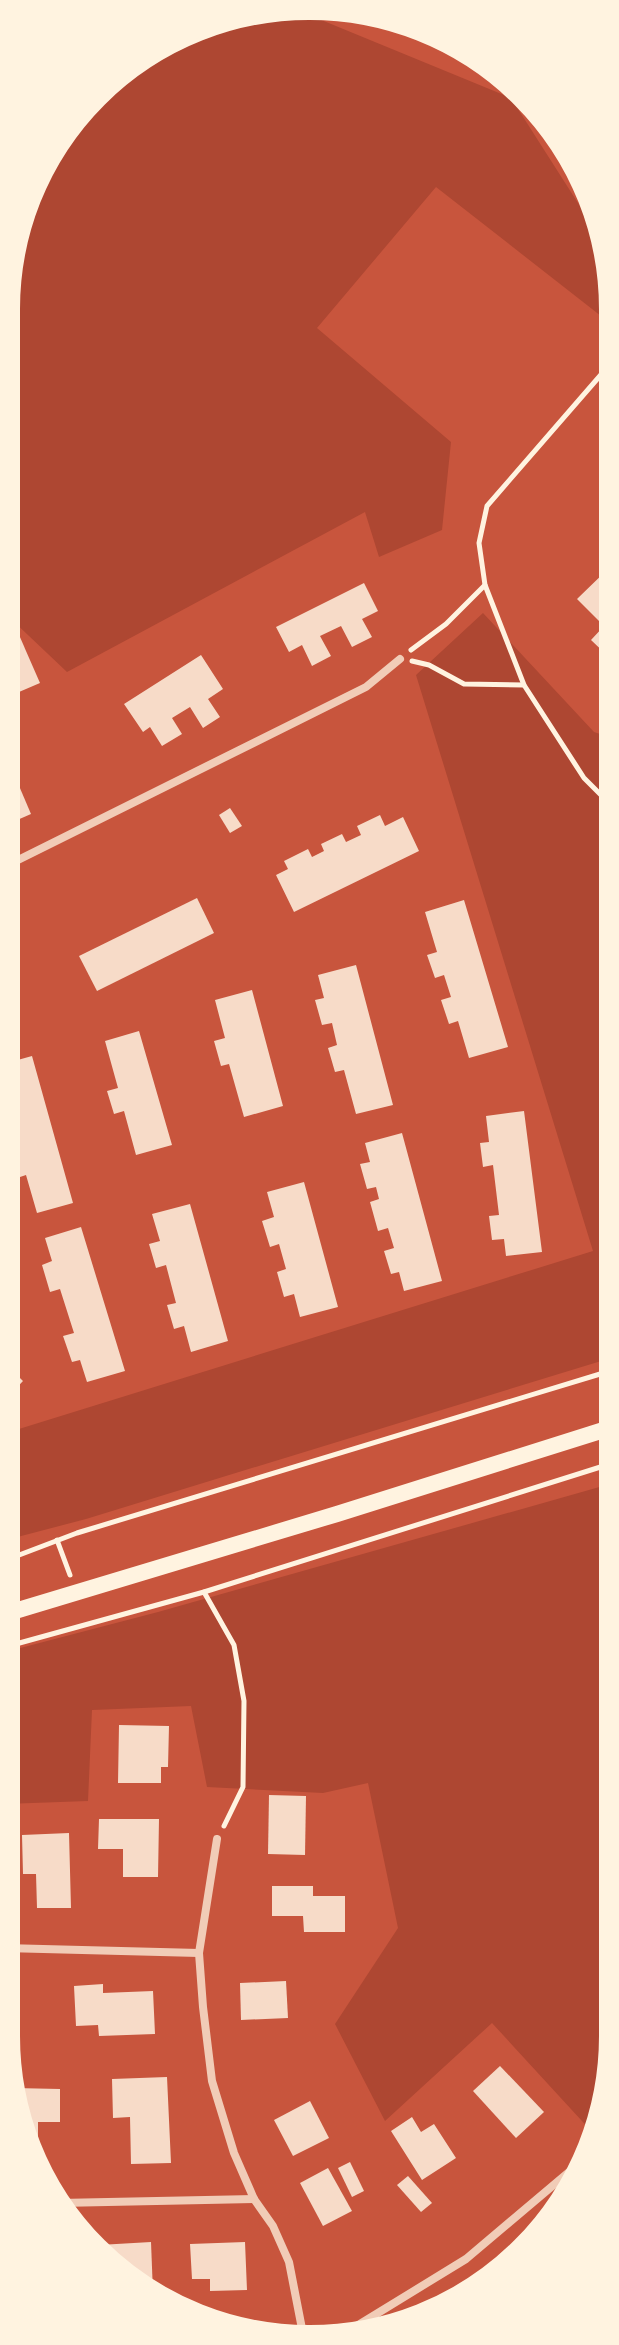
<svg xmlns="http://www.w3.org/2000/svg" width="619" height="2345" viewBox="0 0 619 2345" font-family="Manrope,sans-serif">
  <rect width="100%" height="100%" fill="#c8553d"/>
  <!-- green -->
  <g fill="#ae4732">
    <path d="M 297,10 L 511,98 L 606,247 L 612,270 L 612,317 L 601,316 L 436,187 L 317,328 L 451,442 L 442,530 L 379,557 L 365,512 L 67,672 L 9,617 L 10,250 L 55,140 L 131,64 L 146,53 L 244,12 Z"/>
    <path d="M 483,613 L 594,732 L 612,738 L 611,1358 L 86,1519 L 6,1540 L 6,1433 L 593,1251 L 416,675 Z"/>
    <path d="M 610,1484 L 609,2095 L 593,2133 L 492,2023 L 385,2121 L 335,2024 L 398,1928 L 368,1783 L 323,1793 L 207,1787 L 191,1706 L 92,1710 L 88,1801 L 5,1804 L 5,1652 L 158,1612 Z"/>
  </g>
  <!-- building -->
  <g fill="#f7dbc8">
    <path d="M 466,48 L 485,64 L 483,68 L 462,58 Z"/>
    <path d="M 612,545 L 612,660 L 591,640 L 604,626 L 577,599 L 611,566 L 601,556 Z"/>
    <path d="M 364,583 L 378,611 L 362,619 L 372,637 L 352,647 L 341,626 L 320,636 L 331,656 L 312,666 L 302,645 L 289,652 L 276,627 Z"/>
    <path d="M 9,612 L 40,683 L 12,695 L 8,686 Z"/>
    <path d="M 201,655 L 223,689 L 208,699 L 220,717 L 203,728 L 190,707 L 172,718 L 182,734 L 162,746 L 150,727 L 143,732 L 124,704 Z"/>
    <path d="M 8,760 L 31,814 L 8,824 Z"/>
    <path d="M 230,808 L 242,826 L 230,833 L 219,815 Z"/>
    <path d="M 380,815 L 385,826 L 403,817 L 419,851 L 294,912 L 276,875 L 288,869 L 284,861 L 308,849 L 312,857 L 324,851 L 321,844 L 342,834 L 346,842 L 361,835 L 357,826 Z"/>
    <path d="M 197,898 L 214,933 L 97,991 L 79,956 Z"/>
    <path d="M 464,900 L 508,1047 L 469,1058 L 458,1021 L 449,1024 L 441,1000 L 451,997 L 444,975 L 435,978 L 427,955 L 437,952 L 425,912 Z"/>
    <path d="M 356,965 L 393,1105 L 356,1114 L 344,1070 L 335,1072 L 328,1048 L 337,1045 L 332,1023 L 322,1025 L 315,1000 L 324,998 L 318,975 Z"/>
    <path d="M 252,990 L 283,1106 L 244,1117 L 229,1064 L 221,1066 L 214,1041 L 225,1038 L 215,1000 Z"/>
    <path d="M 139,1031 L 172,1145 L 136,1155 L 124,1111 L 114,1114 L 107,1091 L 118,1088 L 105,1041 Z"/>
    <path d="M 32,1056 L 73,1203 L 37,1213 L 26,1175 L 17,1178 L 10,1154 L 19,1151 L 12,1129 L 7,1130 L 7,1063 Z"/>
    <path d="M 524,1111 L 542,1252 L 506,1256 L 504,1239 L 492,1240 L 489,1216 L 499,1215 L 493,1165 L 483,1167 L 480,1143 L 489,1142 L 486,1116 Z"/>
    <path d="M 402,1133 L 442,1281 L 404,1291 L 399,1272 L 391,1274 L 384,1251 L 394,1248 L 388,1228 L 378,1231 L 370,1202 L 379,1199 L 376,1187 L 367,1189 L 360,1164 L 370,1162 L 365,1143 Z"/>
    <path d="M 304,1182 L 338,1307 L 300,1317 L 294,1294 L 284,1297 L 277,1272 L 286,1269 L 279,1244 L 270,1247 L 262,1221 L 274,1217 L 267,1192 Z"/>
    <path d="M 190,1204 L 228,1341 L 191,1352 L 184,1326 L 174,1329 L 167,1305 L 176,1303 L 166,1265 L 156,1268 L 149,1244 L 160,1241 L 152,1214 Z"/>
    <path d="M 81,1227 L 125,1371 L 87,1382 L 80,1360 L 72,1362 L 63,1336 L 74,1333 L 60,1289 L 50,1292 L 42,1265 L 52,1261 L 45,1238 Z"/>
    <path d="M 6,1351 L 16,1361 L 10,1368 L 23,1381 L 6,1399 Z"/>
    <path d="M 119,1725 L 169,1726 L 168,1767 L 161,1767 L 161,1783 L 118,1783 Z"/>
    <path d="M 269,1795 L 306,1796 L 305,1855 L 268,1854 Z"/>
    <path d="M 99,1819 L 159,1819 L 158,1877 L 123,1877 L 123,1849 L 98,1849 Z"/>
    <path d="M 69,1833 L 71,1908 L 37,1908 L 36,1874 L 23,1874 L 22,1835 Z"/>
    <path d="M 272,1886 L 313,1886 L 313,1896 L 345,1896 L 345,1932 L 304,1932 L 303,1916 L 272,1916 Z"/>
    <path d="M 286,1981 L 288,2018 L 241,2020 L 240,1983 Z"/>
    <path d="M 103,1984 L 103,1993 L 153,1991 L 155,2034 L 99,2036 L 98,2025 L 76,2026 L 74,1986 Z"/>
    <path d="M 500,2066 L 544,2112 L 516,2138 L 473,2091 Z"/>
    <path d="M 167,2077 L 171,2163 L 131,2164 L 130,2117 L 113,2118 L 112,2079 Z"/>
    <path d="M 14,2088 L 60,2089 L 60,2122 L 38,2122 L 38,2163 L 34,2163 L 27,2152 Z"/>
    <path d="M 310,2101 L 329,2138 L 293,2156 L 274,2120 Z"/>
    <path d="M 412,2117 L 421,2132 L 434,2124 L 456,2158 L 422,2180 L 391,2131 Z"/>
    <path d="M 350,2162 L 364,2191 L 352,2197 L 338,2168 Z"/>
    <path d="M 328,2168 L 352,2211 L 323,2226 L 300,2183 Z"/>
    <path d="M 408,2176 L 432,2203 L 421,2212 L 397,2185 Z"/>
    <path d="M 151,2242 L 153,2293 L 99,2252 L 99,2245 Z"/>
    <path d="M 245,2242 L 247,2290 L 210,2291 L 210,2279 L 192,2279 L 190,2244 Z"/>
  </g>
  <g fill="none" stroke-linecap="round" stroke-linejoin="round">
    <!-- path -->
    <g stroke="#fff3e0" stroke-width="5">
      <path d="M 411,650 L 446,624 L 485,585"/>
      <path d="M 412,661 L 429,665 L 464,684 L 524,685"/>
      <path d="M 611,805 L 584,778 L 524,685 L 485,585 L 479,543 L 487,506 L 612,362"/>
      <path d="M 57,1540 L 70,1575"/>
      <path d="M 6,1560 L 77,1533 L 610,1371"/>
      <path d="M 204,1592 L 234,1645 L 244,1701 L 243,1787 L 224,1826"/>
      <path d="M 5,1647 L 204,1592 L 610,1464"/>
    </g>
    <!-- minor -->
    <g stroke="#f1ccb7" stroke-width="8">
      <path d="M 8,865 L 366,687 L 400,659"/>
      <path d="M 217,1839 L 199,1953 L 203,2007 L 212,2081 L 234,2153 L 254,2199 L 273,2226 L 289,2262 L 304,2339"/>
      <path d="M 4,1948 L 199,1953"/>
      <path d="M 59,2203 L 254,2199"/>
      <path d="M 342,2335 L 466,2259 L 582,2161"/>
    </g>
    <!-- secondary -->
    <path stroke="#fff3e0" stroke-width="16" d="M 5,1614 L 337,1514 L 610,1428"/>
  </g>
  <!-- crop -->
  <path d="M0 0H619V2345H0ZM309 18H310A291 291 0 0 1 601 309V2036A291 291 0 0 1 310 2327H309A291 291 0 0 1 18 2036V309A291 291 0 0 1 309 18Z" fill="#fff3e0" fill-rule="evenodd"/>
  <path fill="none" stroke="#fff3e0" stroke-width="4" d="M309 18H310A291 291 0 0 1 601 309V2036A291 291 0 0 1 310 2327H309A291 291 0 0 1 18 2036V309A291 291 0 0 1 309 18Z"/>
</svg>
